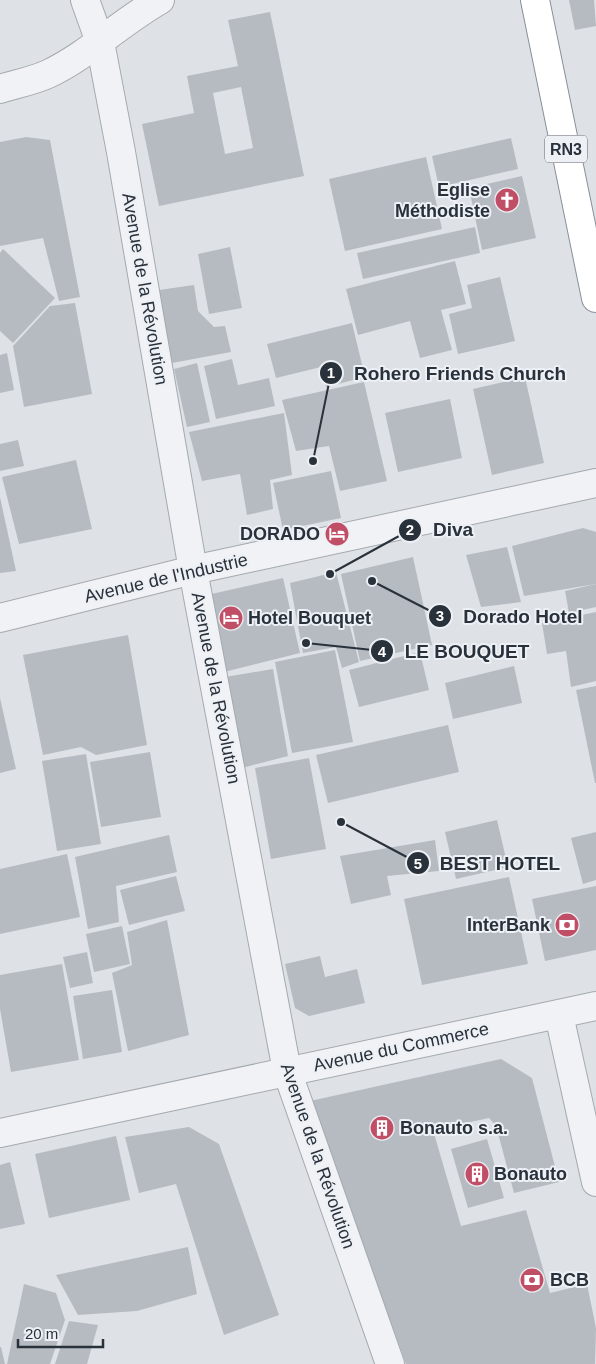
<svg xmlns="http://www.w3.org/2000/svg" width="596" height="1364" viewBox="0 0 596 1364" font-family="Arial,sans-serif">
  <rect width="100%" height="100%" fill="#dee2e6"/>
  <!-- building -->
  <g fill="#b6bbc2" fill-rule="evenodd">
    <path d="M 569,0 L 594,0 L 596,26 L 575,30 Z"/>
    <path d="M 270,12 L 304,176 L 159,206 L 142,124 L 194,113 L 187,76 L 238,66 L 228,20 ZM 241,87 L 253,148 L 225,154 L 213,93 Z"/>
    <path d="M 26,137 L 50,140 L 80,297 L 59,301 L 43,238 L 0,246 L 0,142 Z"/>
    <path d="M 511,138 L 518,169 L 439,187 L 432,156 Z"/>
    <path d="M 426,157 L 442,229 L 345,251 L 329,179 Z"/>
    <path d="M 522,176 L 536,238 L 482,250 L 469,188 Z"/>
    <path d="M 475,227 L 480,253 L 363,279 L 357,253 Z"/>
    <path d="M 230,247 L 242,308 L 209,314 L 198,254 Z"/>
    <path d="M 3,249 L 55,298 L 13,343 L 0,331 L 0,253 Z"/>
    <path d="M 455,261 L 466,304 L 441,310 L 452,350 L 420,358 L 410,321 L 358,335 L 346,289 Z"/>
    <path d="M 500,277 L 515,341 L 458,354 L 449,314 L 472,308 L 467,285 Z"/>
    <path d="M 194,285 L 198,311 L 214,327 L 225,326 L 231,352 L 172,363 L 159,290 Z"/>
    <path d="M 75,303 L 92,394 L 24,407 L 13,346 L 50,306 Z"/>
    <path d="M 352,323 L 365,377 L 326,387 L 321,367 L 276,378 L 267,344 Z"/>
    <path d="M 7,353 L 14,390 L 0,393 L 0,355 Z"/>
    <path d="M 232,359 L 238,385 L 269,378 L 275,406 L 216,419 L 204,366 Z"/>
    <path d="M 197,363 L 210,422 L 187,427 L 174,369 Z"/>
    <path d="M 525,377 L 544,463 L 492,475 L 473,389 Z"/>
    <path d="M 364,382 L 387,481 L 340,491 L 329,446 L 296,451 L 282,400 Z"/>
    <path d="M 450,399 L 462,458 L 398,472 L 385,413 Z"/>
    <path d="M 284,413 L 292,475 L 270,480 L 273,509 L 247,515 L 240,474 L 202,481 L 189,432 Z"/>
    <path d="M 18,440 L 24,466 L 0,471 L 0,444 Z"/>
    <path d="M 76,460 L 92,529 L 19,544 L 2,477 Z"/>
    <path d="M 331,471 L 341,518 L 283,530 L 273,483 Z"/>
    <path d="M 0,497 L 16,571 L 0,573 Z"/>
    <path d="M 583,528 L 596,532 L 596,584 L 524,596 L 512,546 Z"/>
    <path d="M 507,547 L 521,602 L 481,607 L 466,555 Z"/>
    <path d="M 413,557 L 432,645 L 360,661 L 341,574 Z"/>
    <path d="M 336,572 L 359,662 L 342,668 L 336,647 L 303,653 L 290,583 Z"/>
    <path d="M 283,578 L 300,653 L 224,672 L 207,595 Z"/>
    <path d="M 596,584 L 596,607 L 569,613 L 565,591 Z"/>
    <path d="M 596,612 L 596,681 L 571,687 L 566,651 L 547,654 L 542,623 Z"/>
    <path d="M 128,635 L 147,745 L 96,755 L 81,747 L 43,755 L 23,655 Z"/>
    <path d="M 335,650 L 353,742 L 292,753 L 275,662 Z"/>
    <path d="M 420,652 L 429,690 L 359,707 L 349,670 Z"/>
    <path d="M 514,666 L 522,703 L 453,719 L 445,683 Z"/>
    <path d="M 273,669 L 288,756 L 242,768 L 225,677 Z"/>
    <path d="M 596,686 L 596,783 L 595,783 L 576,690 Z"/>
    <path d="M 0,698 L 16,769 L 0,773 Z"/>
    <path d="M 448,725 L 459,772 L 328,803 L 316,755 Z"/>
    <path d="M 150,752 L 161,817 L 101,827 L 90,762 Z"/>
    <path d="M 86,754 L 101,844 L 57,851 L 42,761 Z"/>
    <path d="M 309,758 L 326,849 L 271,859 L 255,768 Z"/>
    <path d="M 497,820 L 508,867 L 456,879 L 445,832 Z"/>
    <path d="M 596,832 L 596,880 L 583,884 L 571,838 Z"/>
    <path d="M 169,835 L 177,872 L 116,886 L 119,922 L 88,929 L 75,857 Z"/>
    <path d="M 435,840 L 439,871 L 387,876 L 391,895 L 351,904 L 340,856 Z"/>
    <path d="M 67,854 L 80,917 L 0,934 L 0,869 Z"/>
    <path d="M 176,876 L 185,911 L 129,925 L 120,890 Z"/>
    <path d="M 509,877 L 528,964 L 422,985 L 404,899 Z"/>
    <path d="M 596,886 L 596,950 L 545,961 L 532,899 Z"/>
    <path d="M 167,920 L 189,1035 L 128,1051 L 112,973 L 132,965 L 127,932 Z"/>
    <path d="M 122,926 L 130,964 L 94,972 L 86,934 Z"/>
    <path d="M 87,952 L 93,983 L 70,988 L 63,957 Z"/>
    <path d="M 320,956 L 325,977 L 357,969 L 365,1003 L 309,1016 L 295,1008 L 285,964 Z"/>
    <path d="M 62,964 L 79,1060 L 11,1072 L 0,1009 L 0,975 Z"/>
    <path d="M 112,990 L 122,1052 L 83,1059 L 73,996 Z"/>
    <path d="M 501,1059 L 532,1078 L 559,1182 L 514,1193 L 496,1126 L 489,1118 L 433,1130 L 461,1226 L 526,1210 L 550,1293 L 587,1284 L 596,1328 L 595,1364 L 406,1364 L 310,1101 Z"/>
    <path d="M 189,1127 L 219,1144 L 279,1315 L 224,1335 L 176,1184 L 139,1193 L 125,1137 Z"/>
    <path d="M 116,1136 L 130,1200 L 49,1218 L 35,1154 Z"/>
    <path d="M 487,1139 L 504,1198 L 468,1208 L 451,1149 Z"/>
    <path d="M 10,1162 L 25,1224 L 0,1229 L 0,1165 Z"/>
    <path d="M 188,1247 L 197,1294 L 137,1311 L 78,1315 L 56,1275 Z"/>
    <path d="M 24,1284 L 56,1293 L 65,1320 L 50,1364 L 7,1364 Z"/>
    <path d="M 69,1321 L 98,1325 L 87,1364 L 55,1364 Z"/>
    <path d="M 0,1347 L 1,1347 L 5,1364 L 0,1364 Z"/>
  </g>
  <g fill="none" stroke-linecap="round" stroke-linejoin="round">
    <defs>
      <g id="street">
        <path d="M 85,0 L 100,42 L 121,152 L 193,570 L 287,1071 L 390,1364"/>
        <path d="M 0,89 C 15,84 33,81 48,74 C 88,55 121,22 160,0"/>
        <path d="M 0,618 L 193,570 L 596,483"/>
        <path d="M 559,1015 L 596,1182"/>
        <path d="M 0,1133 L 596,1006"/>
      </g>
      <path id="highway" d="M 535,0 L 596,298"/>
    </defs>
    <!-- street casing -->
    <use href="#street" stroke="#a4a9af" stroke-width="30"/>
    <!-- highway casing -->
    <use href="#highway" stroke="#87909b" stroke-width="30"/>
    <!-- street -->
    <use href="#street" stroke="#f0f2f5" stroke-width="28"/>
    <!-- highway -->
    <use href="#highway" stroke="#fff" stroke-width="28"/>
  </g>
  <!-- icons -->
  <defs>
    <symbol id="church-disc" viewBox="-11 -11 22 22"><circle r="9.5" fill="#c04e66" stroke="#edf0f4"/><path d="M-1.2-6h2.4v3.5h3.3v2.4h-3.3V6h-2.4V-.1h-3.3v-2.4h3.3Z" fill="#fff"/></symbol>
    <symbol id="hotel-disc" viewBox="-11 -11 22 22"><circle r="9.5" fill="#c04e66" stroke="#edf0f4"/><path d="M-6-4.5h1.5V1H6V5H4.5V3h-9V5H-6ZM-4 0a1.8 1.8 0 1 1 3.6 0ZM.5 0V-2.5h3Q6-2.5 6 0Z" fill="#fff"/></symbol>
    <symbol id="bank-disc" viewBox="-11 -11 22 22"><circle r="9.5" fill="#c04e66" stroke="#edf0f4"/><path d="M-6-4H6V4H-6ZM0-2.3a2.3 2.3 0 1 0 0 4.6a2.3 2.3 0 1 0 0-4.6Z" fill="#fff"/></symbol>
    <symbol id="building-disc" viewBox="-11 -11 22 22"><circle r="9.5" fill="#c04e66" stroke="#edf0f4"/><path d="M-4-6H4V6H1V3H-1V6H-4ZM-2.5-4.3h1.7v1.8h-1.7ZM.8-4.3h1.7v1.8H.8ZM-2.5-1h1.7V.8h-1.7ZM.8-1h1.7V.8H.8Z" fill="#fff"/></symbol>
  </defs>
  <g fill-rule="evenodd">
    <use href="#church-disc" x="493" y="186" width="28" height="28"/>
    <use href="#hotel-disc" x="323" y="520" width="28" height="28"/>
    <use href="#hotel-disc" x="217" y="604" width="28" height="28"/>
    <use href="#bank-disc" x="553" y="911" width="28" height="28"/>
    <use href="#building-disc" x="368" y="1114" width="28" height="28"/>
    <use href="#building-disc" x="463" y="1160" width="28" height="28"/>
    <use href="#bank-disc" x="518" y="1266" width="28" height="28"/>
  </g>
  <g text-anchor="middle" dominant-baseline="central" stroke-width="4" stroke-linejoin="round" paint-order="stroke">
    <!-- shield labels -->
    <rect fill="#edf0f4" stroke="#646a72" stroke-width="1" x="545" y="135.5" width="42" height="27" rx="4"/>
    <g font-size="16" font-weight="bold" fill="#29313b">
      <text x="566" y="149">RN3</text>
    </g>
    <!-- poi labels -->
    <g font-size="18" font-weight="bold" fill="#29313b" stroke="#edf0f4" text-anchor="start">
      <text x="490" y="190" text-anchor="end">Eglise<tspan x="490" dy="21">Méthodiste</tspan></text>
      <text x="320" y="534" text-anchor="end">DORADO</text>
      <text x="248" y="618">Hotel Bouquet</text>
      <text x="550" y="925" text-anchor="end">InterBank</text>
      <text x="400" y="1128">Bonauto s.a.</text>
      <text x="494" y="1174">Bonauto</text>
      <text x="550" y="1280">BCB</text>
    </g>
    <!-- street labels -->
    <g font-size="18" fill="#29313b" stroke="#edf0f4">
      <text transform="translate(145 289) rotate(80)">Avenue de la Révolution</text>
      <text transform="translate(166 578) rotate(-13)">Avenue de l'Industrie</text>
      <text transform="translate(216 688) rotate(79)">Avenue de la Révolution</text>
      <text transform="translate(401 1047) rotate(-12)">Avenue du Commerce</text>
      <text transform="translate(318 1156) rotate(71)">Avenue de la Révolution</text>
    </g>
  </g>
  <!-- callouts -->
  <path fill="none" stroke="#29313b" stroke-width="2" d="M313 461L331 373M330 574L410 530M372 581L440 616M306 643L382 651M341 822L418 863"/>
  <g fill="#29313b" stroke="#edf0f4" stroke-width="2">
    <circle cx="313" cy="461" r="5"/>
    <circle cx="330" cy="574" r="5"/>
    <circle cx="372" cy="581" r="5"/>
    <circle cx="306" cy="643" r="5"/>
    <circle cx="341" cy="822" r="5"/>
    <circle cx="331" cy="373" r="12"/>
    <circle cx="410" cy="530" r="12"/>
    <circle cx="440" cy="616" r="12"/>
    <circle cx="382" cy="651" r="12"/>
    <circle cx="418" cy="863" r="12"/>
  </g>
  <g font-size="15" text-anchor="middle" font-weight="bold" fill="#fff">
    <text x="331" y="378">1</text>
    <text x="410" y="535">2</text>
    <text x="440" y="621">3</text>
    <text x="382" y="657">4</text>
    <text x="418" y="869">5</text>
  </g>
  <g font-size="19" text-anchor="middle" font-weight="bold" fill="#29313b" stroke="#edf0f4" stroke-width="4" stroke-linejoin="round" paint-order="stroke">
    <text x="460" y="380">Rohero Friends Church</text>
    <text x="453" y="536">Diva</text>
    <text x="523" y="623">Dorado Hotel</text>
    <text x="467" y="658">LE BOUQUET</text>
    <text x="500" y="870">BEST HOTEL</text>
  </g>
  <!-- scale -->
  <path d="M18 1339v8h85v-8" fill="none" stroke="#29313b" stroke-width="2.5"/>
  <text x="25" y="1339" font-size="15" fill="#29313b" stroke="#edf0f4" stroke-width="4" paint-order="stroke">20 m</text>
</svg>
